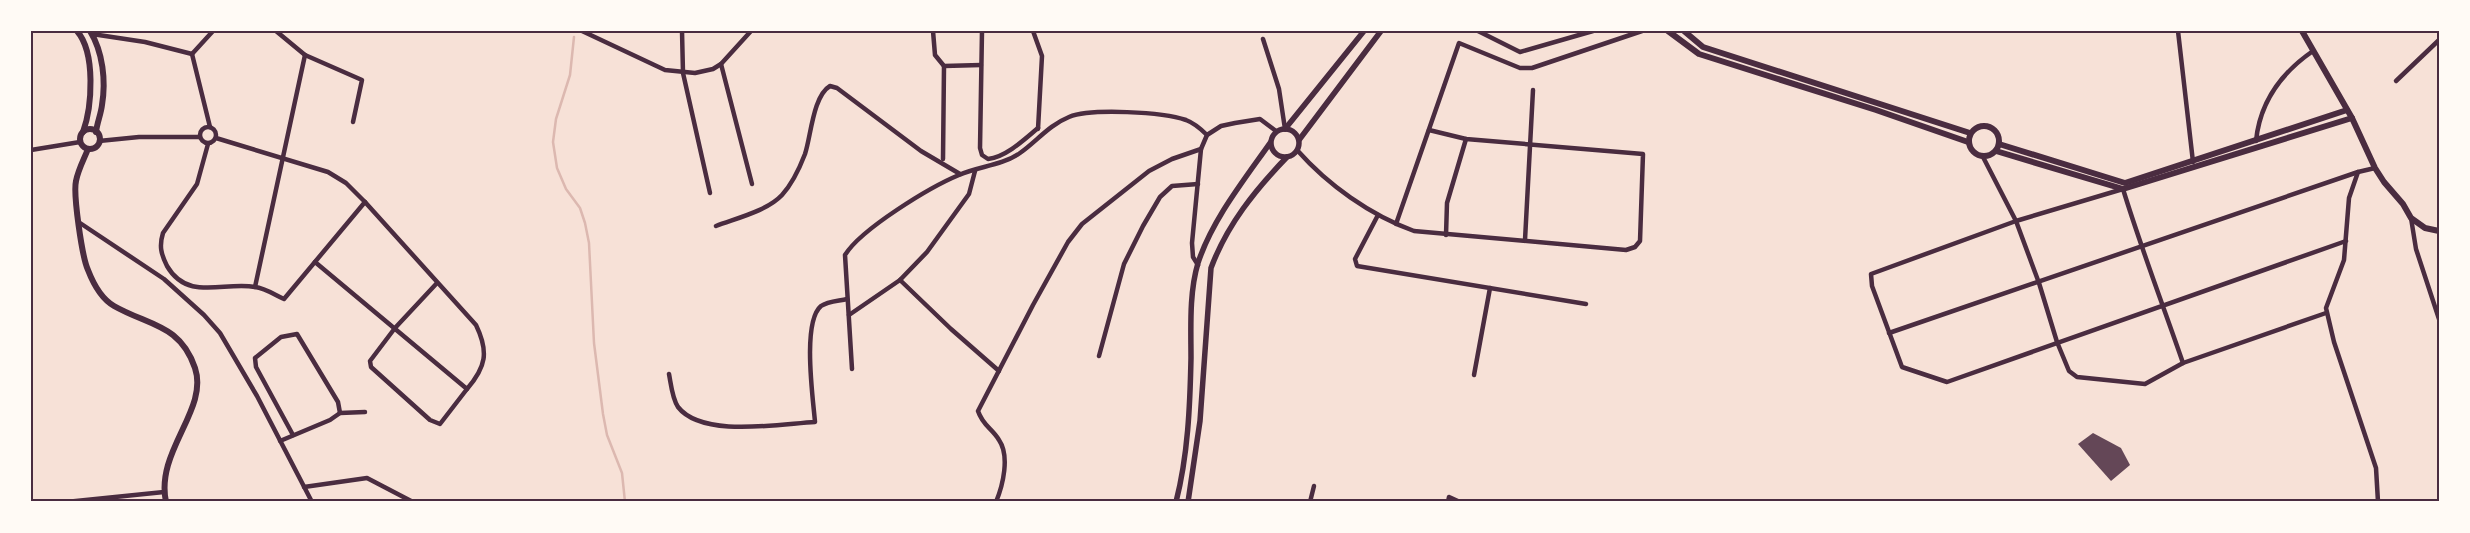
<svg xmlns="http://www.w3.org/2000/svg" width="2470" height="533" viewBox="0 0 2470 533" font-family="Ubuntu,sans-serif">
  <rect width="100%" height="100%" fill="#f7e1d7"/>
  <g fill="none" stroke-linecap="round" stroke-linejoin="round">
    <!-- stream -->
    <path stroke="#dcb8b0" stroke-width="2.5" d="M 574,37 L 570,75 L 556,119 L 553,142 L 557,168 L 566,189 L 580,208 L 585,223 L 589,243 L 594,343 L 603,414 L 607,435 L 622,473 L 625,502"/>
  </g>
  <!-- building -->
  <path fill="#644757" d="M 2093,433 L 2121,448 L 2130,465 L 2111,481 L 2078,444 Z"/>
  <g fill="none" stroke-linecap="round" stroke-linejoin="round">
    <!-- minor -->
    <g stroke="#4a2c40" stroke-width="4.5">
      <path d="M 276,31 L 305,55 L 362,80 L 353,122"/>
      <path d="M 582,31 L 665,70 L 695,73 L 713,69 L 721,64 L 751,31"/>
      <path d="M 682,31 L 683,73 L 710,193"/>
      <path d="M 933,31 L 935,55 L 944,66 L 981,65"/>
      <path d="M 982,31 L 980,148 L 982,155 L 988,159 C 1006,157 1025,139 1038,128"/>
      <path d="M 1033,31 L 1042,56 L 1038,129"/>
      <path d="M 1478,31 L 1520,52 L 1593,31"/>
      <path d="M 2178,31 L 2193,162"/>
      <path d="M 92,34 L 145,42 L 192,54"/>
      <path d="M 1263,39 L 1279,89 L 1285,129"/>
      <path d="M 192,54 L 210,127"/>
      <path d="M 192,54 L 213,31"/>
      <path d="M 721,64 L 752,184"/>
      <path d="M 2396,81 L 2439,40"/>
      <circle cx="208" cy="135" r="8"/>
      <path d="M 216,138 L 328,172 L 346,183 L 365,202 L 476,325 C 489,352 486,367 467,389 L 315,262"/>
      <path d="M 99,141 L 139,137 L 200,137"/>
      <path d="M 2256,141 C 2260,101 2281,73 2313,51"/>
      <path d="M 208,144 L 197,184 L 163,233 C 159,246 161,254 167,266 C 188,302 224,281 255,287 C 265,288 275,295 284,299 L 365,202"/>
      <path d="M 31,150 L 80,142"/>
      <path d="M 1297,150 C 1328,185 1370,215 1414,231 L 1626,250 L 1635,247 L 1640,241 L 1643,154 L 1466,139 L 1429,130"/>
      <path d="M 1983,157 L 2016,221 L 2039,283 L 2057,342 L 2069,371 L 2077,377 L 2145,384 L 2183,363 L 2326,313"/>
      <path d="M 943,159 L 944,66"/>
      <path d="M 2375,168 L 2358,172 L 2349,198 L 2344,260 L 2326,308 L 2334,342 L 2376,468 L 2378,502"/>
      <path d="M 1378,215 L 1355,259 L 1357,266 L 1586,304"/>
      <path d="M 2411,218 L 2416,249 L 2439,319"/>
      <path d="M 80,223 L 164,279 L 204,315 L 220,333 L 257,396 L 312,502"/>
      <path d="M 1396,224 L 1459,43 L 1520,68 L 1532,68 L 1642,31"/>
      <path d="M 716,226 C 737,218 767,211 782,195 C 792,184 800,167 805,154 C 811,136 813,96 830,86 L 837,88 L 921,151 L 960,174"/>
      <path d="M 1446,235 L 1447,203 L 1466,139"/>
      <path d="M 1525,240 L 1533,90"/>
      <path d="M 1198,265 L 1193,257 L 1192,243 L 1201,149 L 1207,135 L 1221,126 L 1235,123 L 1260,119 L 1276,131"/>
      <path d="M 900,280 L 951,329 L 999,371"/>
      <path d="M 437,283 L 395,328 L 370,361 L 371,367 L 430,420 L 440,424 L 467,389"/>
      <path d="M 255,287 L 305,55"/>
      <path d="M 849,315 L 900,280 L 927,252 L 969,194 L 975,171"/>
      <path d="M 1889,333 L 2358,172"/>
      <path d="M 1099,356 L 1124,264 L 1143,226 L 1160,197 L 1172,186 L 1198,184"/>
      <path d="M 2183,363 C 2163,305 2141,248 2123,189 L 2016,221 L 1871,274 L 1872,286 L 1902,367 L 1947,382 L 2346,241"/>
      <path d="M 852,369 L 845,255 C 861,229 930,187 959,175 C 979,166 1001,166 1020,153 C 1036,142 1049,125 1069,117 C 1091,108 1163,112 1186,120 C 1194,123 1201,129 1207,135"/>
      <path d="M 669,374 C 671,384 672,398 678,407 C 702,438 779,424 815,422 C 813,398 802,322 821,306 C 828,301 839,301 847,299"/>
      <path d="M 1474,375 L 1490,288"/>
      <path d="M 293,435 L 256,367 L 255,358 L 281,337 L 297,334 L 338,402 L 340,413"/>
      <path d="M 280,441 L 330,420 L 340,413 L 365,412"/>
      <path d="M 304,487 L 367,478 L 413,502"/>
      <path d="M 66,502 L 164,492"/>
      <path d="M 996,502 C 1003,485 1010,456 999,440 C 992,428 983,426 978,411 L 1033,305 L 1068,242 L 1082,224 L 1149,171 L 1172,159 L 1201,149"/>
      <path d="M 1310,502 L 1314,486"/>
      <path d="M 1448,502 L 1449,497 L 1460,502"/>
    </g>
    <!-- tertiary -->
    <g stroke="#4a2c40" stroke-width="5.5">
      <circle cx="1285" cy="143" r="14"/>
      <path d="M 1285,129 L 1364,31"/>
      <path d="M 1299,140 L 1381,31"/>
      <path d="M 1176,502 C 1188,455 1190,406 1191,358 C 1191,328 1189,293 1198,263 C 1212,220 1244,180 1270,143"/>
      <path d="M 1188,502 L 1200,421 L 1211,268 C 1227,225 1255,190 1287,157"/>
    </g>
    <!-- secondary -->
    <g stroke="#4a2c40" stroke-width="6">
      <path d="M 77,31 C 96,53 92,107 83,132"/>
      <path d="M 90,31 C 103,52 106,81 102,105 C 101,114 97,123 96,132"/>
      <path d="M 1668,31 L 1699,54 L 1876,110 L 1968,142"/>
      <path d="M 1684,31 L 1703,47 L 1970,133"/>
      <path d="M 2302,31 L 2352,118 L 2375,168 L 2384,182 L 2403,204 L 2411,218 L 2425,228 L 2439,231"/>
      <circle cx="1984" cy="141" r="15"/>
      <circle cx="90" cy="139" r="10"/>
      <path d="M 1999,144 L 2125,183 L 2347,110"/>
      <path d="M 88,149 C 84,159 78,170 76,181 C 73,194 82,257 88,270 C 93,283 102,299 114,306 C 149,326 180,324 195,368 C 209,410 155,451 166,502"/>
      <path d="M 1996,151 L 2123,189 L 2352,118"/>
    </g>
  </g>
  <!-- border -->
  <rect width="2470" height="533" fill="none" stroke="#fffaf5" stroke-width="65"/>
  <rect x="32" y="32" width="2406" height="468" fill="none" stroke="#4a2c40" stroke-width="2"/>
</svg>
